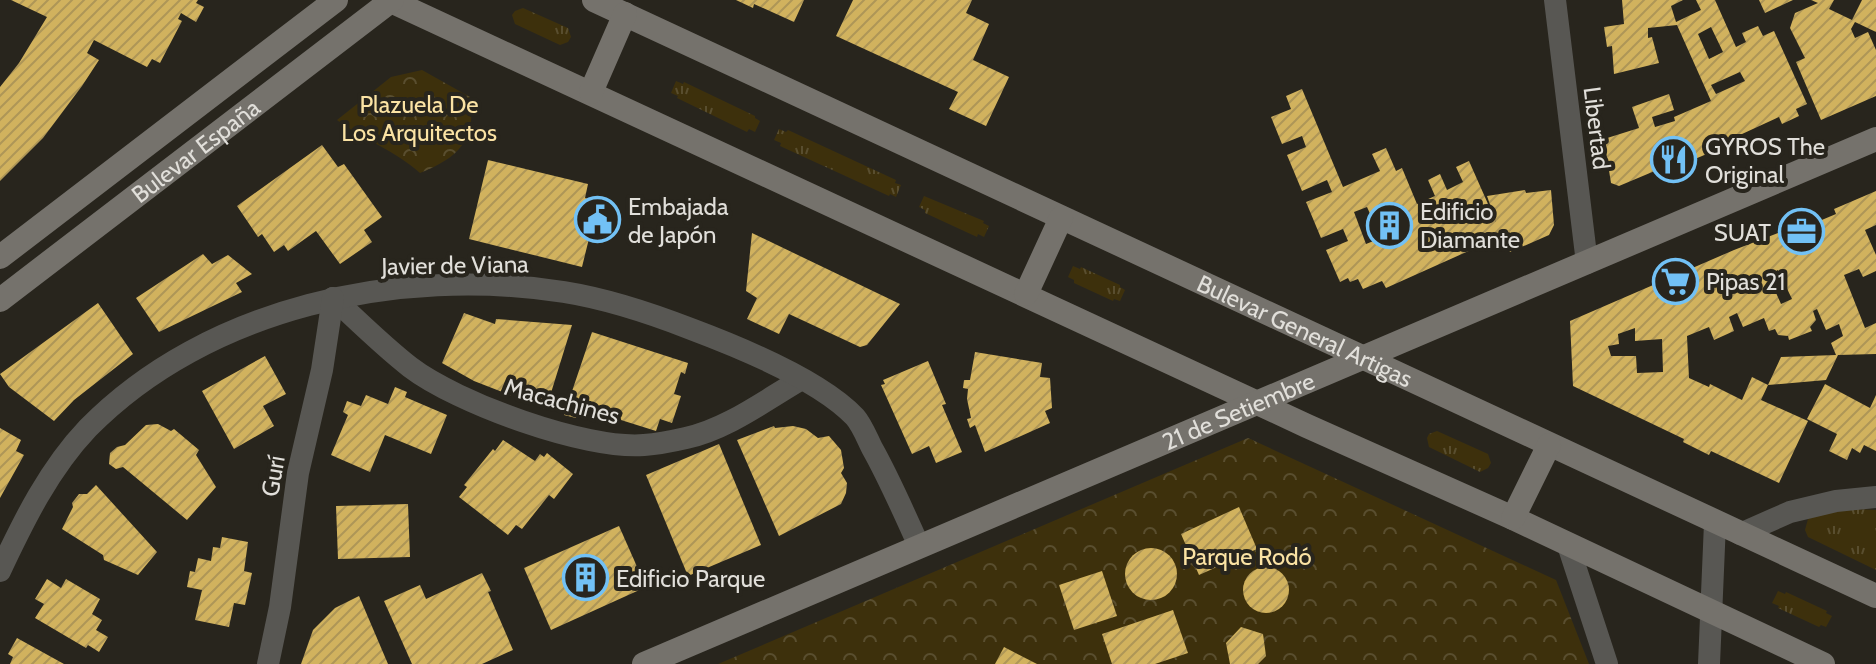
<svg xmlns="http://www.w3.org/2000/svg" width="1876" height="664" viewBox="0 0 1876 664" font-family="Cabin,sans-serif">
  <defs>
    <pattern id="grass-tufts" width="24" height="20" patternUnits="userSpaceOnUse" patternTransform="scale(2)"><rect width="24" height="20" fill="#3d300c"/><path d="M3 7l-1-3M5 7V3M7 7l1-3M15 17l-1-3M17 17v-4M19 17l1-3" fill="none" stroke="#594e2f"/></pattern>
    <pattern id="park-crowns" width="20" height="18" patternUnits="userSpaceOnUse" patternTransform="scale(2)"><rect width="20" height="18" fill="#3d300c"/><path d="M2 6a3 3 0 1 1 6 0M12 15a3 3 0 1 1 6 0" fill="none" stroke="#594e2f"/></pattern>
    <pattern id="building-hatch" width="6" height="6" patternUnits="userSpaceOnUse" patternTransform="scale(2)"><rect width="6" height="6" fill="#d1b25e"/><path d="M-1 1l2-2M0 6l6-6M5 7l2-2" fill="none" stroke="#ae9657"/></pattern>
  </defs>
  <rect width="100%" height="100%" fill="#28251d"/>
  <!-- grass -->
  <g fill="url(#grass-tufts)">
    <path d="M 523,8 L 568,28 L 571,37 L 568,42 L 560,45 L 515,24 L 512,15 L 515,11 Z"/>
    <path d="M 676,81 L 683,84 L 684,82 L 755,116 L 755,118 L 760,121 L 755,132 L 749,129 L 747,132 L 677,98 L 678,96 L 671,93 Z"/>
    <path d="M 779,129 L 786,132 L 788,130 L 896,180 L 895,183 L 901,185 L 896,197 L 890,194 L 889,196 L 780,146 L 781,143 L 774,140 Z"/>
    <path d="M 924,196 L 984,221 L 983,223 L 989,226 L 984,237 L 978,234 L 977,237 L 925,213 L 925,210 L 919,207 Z"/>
    <path d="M 1073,266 L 1080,269 L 1081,267 L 1120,285 L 1120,287 L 1125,290 L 1120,301 L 1114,299 L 1113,301 L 1074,283 L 1074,280 L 1068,277 Z"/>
    <path d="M 1437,431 L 1488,454 L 1491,463 L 1488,468 L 1480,472 L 1429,447 L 1427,438 L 1429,434 Z"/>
    <path d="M 1836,508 L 1876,510 L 1876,570 L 1808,537 L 1805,530 L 1808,519 Z"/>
    <path d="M 1778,591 L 1785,594 L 1786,592 L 1827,611 L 1826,613 L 1832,616 L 1826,627 L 1821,625 L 1819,627 L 1778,608 L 1779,606 L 1772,603 Z"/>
  </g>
  <!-- park -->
  <g fill="url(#park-crowns)">
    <path d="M 422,70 L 470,97 C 477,140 458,158 420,173 C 396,151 364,140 337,120 L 391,77 Z"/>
    <path d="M 1248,438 L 1556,580 L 1589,664 L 718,664 Z"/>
  </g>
  <!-- building -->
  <g fill="url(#building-hatch)" fill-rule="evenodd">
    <path d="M 11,0 L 198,0 L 196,3 L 204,7 L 196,22 L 181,13 L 178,19 L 182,21 L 160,63 L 152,59 L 147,67 L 94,40 L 87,53 L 99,60 L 82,86 L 43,138 L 0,181 L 0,87 L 19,63 L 47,17 Z"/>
    <path d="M 736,0 L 804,0 L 794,22 L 754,4 L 753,8 Z"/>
    <path d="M 853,0 L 972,0 L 966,13 L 989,24 L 973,60 L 1009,77 L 986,126 L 949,109 L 958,92 L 836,36 Z"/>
    <path d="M 1622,0 L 1683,0 L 1671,6 L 1676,22 L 1701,10 L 1696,0 L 1715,0 L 1736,47 L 1746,42 L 1742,33 L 1758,26 L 1763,36 L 1774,31 L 1807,104 L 1796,109 L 1799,116 L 1782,124 L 1779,117 L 1729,140 L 1731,144 L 1690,161 L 1688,157 L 1619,186 L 1611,183 L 1604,139 L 1639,128 L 1632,107 L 1669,94 L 1674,110 L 1652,117 L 1655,127 L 1675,121 L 1674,117 L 1711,101 L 1677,25 L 1648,28 L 1648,38 L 1652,37 L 1659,63 L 1614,74 L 1612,46 L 1607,47 L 1604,27 L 1624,24 ZM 1711,27 L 1723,52 L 1709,59 L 1698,34 ZM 1740,72 L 1745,81 L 1716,94 L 1711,85 Z"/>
    <path d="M 1759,0 L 1793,0 L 1765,13 Z"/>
    <path d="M 1811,0 L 1834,0 L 1829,9 L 1852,20 L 1862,0 L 1876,0 L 1876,32 L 1855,22 L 1851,29 L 1855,38 L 1868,32 L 1876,50 L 1876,96 L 1821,120 L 1796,62 L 1805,58 L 1790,28 L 1795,13 L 1818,3 Z"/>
    <path d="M 1302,89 L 1343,187 L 1380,171 L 1372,154 L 1386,148 L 1396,171 L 1402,168 L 1417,204 L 1435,196 L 1428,180 L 1440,174 L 1447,190 L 1463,182 L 1456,167 L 1469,161 L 1496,222 L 1487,196 L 1525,190 L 1526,193 L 1551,190 L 1554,225 L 1549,235 L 1510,252 L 1502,236 L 1386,288 L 1382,281 L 1363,289 L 1358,279 L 1350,282 L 1348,278 L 1340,282 L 1326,250 L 1348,241 L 1343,229 L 1321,238 L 1306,202 L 1332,192 L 1327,180 L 1302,191 L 1287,155 L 1306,147 L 1302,136 L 1282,144 L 1271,117 L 1291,109 L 1286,96 ZM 1367,207 L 1381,238 L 1366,244 L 1354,212 Z"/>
    <path d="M 322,145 L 338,167 L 344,164 L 382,217 L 364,230 L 372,242 L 340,264 L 316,231 L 288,251 L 284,245 L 274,252 L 262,234 L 258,237 L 237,206 Z"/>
    <path d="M 488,160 L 588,184 L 585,198 L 598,202 L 582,267 L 469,239 Z"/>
    <path d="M 1876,191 L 1876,225 L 1865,230 L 1876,255 L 1876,271 L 1863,277 L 1859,269 L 1844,275 L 1865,328 L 1876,323 L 1876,354 L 1838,355 L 1826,380 L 1768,385 L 1781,357 L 1836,355 L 1831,343 L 1843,336 L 1839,324 L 1826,330 L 1817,309 L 1813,311 L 1816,320 L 1810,327 L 1812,331 L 1789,340 L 1788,336 L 1778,335 L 1775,329 L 1769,331 L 1764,318 L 1743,327 L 1737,313 L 1729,317 L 1734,331 L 1714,340 L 1709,327 L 1687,336 L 1689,378 L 1709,387 L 1710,384 L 1742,400 L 1752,377 L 1768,385 L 1761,400 L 1808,421 L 1779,483 L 1711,451 L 1709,455 L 1683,442 L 1684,439 L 1573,386 L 1570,321 L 1734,250 L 1783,231 L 1786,235 L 1836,214 L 1834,209 ZM 1778,270 L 1792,299 L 1781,304 L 1768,275 ZM 1635,328 L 1635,341 L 1662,339 L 1663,372 L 1637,373 L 1636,356 L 1611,356 L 1608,346 L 1619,344 L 1618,334 Z"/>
    <path d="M 752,233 L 900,304 L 867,345 L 860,347 L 789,314 L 779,334 L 747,319 L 757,298 L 746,291 Z"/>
    <path d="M 203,254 L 212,264 L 228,255 L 252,274 L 236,283 L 242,292 L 159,332 L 136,298 Z"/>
    <path d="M 98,303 L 133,354 L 74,400 L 54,421 L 9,387 L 0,374 Z"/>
    <path d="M 464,313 L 495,324 L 496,319 L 572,325 L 546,409 L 474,381 L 442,363 Z"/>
    <path d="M 592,332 L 688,363 L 685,374 L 681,372 L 674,394 L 681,396 L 672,423 L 660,419 L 656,431 L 605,415 L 603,422 L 577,414 L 576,418 L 564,415 Z"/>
    <path d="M 975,352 L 1042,363 L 1040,377 L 1050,378 L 1052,408 L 1045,411 L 1050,423 L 985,452 L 975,425 L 970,428 L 967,419 L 971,418 L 967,399 L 968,389 L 963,388 L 964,380 L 970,380 Z"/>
    <path d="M 265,356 L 286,394 L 263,406 L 274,426 L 234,449 L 202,391 Z"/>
    <path d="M 928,361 L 946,404 L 942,405 L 962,452 L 936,463 L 929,446 L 912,454 L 881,385 L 885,384 L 883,380 Z"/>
    <path d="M 1825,384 L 1870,408 L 1876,395 L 1876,451 L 1864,445 L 1860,453 L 1852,448 L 1847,460 L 1829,451 L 1837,434 L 1807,419 Z"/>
    <path d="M 395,387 L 407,392 L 405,397 L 447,415 L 431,454 L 385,435 L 370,472 L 331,455 L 348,415 L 343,412 L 347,401 L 361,406 L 366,395 L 388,404 Z"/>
    <path d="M 158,424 L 171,431 L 174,429 L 199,450 L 196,455 L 216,487 L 187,520 L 123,467 L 116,469 L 109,464 L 110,453 L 117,447 L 125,445 L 146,425 Z"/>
    <path d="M 774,426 L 775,428 L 793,426 L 806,429 L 818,438 L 829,436 L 841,450 L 844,468 L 841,473 L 847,483 L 846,493 L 841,504 L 779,536 L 737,440 Z"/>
    <path d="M 0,428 L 21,440 L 16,451 L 24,455 L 0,498 Z"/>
    <path d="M 503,440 L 535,461 L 540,454 L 544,457 L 547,453 L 573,474 L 554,499 L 549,495 L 522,529 L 516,525 L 508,535 L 459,497 L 467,487 L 464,485 L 493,449 L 495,451 Z"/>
    <path d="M 719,444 L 761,545 L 688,576 L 646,475 Z"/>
    <path d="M 96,485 L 157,552 L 138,575 L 104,560 L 103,555 L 62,529 L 73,507 L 72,503 L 79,494 L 87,494 Z"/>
    <path d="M 408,504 L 410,557 L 338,559 L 336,506 Z"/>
    <path d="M 1239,507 L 1257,549 L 1199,575 L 1181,534 Z"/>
    <path d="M 619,526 L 646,587 L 551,630 L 524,568 Z"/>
    <path d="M 222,537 L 248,542 L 244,571 L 252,573 L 245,605 L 234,603 L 229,627 L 195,620 L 202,590 L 187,587 L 190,571 L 195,572 L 198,558 L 211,561 L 213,547 L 220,548 Z"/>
    <circle cx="1151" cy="574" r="26"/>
    <circle cx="1266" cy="590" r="23"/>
    <path d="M 1102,571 L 1117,616 L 1074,630 L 1059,585 Z"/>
    <path d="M 482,573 L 491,591 L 488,592 L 513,650 L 482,664 L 412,664 L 384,601 L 420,585 L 426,599 Z"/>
    <path d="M 47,579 L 61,588 L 66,579 L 100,599 L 92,614 L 102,620 L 96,630 L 108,637 L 99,652 L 88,645 L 86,648 L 35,618 L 44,604 L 35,599 Z"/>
    <path d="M 359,596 L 388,664 L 301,664 L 313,630 L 335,608 Z"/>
    <path d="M 1173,610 L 1188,653 L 1155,664 L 1112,664 L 1102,634 Z"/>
    <path d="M 1241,627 L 1263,634 L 1266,656 L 1258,664 L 1230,664 L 1226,643 Z"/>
    <path d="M 17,638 L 64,664 L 10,664 L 13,657 L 8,654 Z"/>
    <path d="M 1004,647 L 1037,664 L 995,664 Z"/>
  </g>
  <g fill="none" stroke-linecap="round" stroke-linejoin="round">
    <!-- street -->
    <g stroke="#585753" stroke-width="22">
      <path d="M 1555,0 L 1587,263"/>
      <path d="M 333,298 C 358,321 383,346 410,367 C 457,403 586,450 644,445 C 658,444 673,441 686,438 C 727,429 764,401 800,380"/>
      <path d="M 1740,534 L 1790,512 L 1836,501 L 1876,497"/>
      <path d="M 1568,545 L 1607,664"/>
      <path d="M 0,571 C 24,520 49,469 88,428 C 207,307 400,266 564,292 C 608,299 650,313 691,329 C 739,347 820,380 855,417 C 862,425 867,438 872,448 C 890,480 904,513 919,546"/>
      <path d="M 268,664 L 280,607 L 298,473 L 322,370 L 333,298"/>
      <path d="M 1709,664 L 1715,523"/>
    </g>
    <!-- secondary -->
    <g stroke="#75726c" stroke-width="24">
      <path d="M 389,0 L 1307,426 L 1513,518 L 1823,664"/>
      <path id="s1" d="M 594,0 L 1876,596"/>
      <path d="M 591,92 L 625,14"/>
      <path d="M 0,257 L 336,0"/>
      <path d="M 1026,294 L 1061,218"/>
      <path id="s2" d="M 0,300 L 392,0"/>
      <path d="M 1513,518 L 1549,445"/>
      <path id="s3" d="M 644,664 L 1876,139"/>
    </g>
  </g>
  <!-- icons -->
  <defs>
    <symbol id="restaurant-ring" viewBox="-11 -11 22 22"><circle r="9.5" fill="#28251d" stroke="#72c1f5" stroke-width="1.5"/><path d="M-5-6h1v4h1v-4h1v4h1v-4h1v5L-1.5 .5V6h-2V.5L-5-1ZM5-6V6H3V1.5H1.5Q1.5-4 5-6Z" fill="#72c1f5"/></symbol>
    <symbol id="civic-ring" viewBox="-11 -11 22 22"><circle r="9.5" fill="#28251d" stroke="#72c1f5" stroke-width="1.5"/><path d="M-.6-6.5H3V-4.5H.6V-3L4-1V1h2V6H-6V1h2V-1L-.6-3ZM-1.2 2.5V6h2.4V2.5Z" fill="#72c1f5"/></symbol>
    <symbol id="building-ring" viewBox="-11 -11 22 22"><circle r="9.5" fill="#28251d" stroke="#72c1f5" stroke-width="1.5"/><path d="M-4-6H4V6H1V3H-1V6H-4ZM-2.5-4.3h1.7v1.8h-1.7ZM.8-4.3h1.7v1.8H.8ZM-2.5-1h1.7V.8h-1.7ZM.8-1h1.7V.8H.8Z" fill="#72c1f5"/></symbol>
    <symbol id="office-ring" viewBox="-11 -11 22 22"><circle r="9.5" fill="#28251d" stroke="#72c1f5" stroke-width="1.5"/><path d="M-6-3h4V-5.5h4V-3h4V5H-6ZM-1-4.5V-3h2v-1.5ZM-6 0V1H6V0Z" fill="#72c1f5"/></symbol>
    <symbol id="supermarket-ring" viewBox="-11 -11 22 22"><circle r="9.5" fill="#28251d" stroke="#72c1f5" stroke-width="1.5"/><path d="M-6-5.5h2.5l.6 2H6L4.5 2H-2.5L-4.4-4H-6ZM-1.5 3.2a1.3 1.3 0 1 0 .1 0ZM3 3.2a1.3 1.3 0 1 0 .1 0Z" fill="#72c1f5"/></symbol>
  </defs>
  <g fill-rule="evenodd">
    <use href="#restaurant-ring" x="1648" y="134" width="51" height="51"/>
    <use href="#civic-ring" x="572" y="194" width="51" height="51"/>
    <use href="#building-ring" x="1364" y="200" width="51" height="51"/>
    <use href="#office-ring" x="1776" y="206" width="51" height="51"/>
    <use href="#supermarket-ring" x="1650" y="256" width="51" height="51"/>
    <use href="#building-ring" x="560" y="552" width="51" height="51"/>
  </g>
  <g text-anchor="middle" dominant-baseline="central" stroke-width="8" stroke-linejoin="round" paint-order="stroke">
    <!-- park labels -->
    <g font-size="24" fill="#fbe3a4" stroke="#28251d">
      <text x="419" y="104">Plazuela De<tspan x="419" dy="28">Los Arquitectos</tspan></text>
      <text x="1247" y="556">Parque Rodó</text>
    </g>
    <!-- street labels -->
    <g font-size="24" fill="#e1dfda" stroke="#28251d">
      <text transform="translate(1597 128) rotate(83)">Libertad</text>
      <text stroke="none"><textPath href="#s2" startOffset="246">Bulevar España</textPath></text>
      <text transform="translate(455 265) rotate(-1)">Javier de Viana</text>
      <text stroke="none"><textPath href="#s1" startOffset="784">Bulevar General Artigas</textPath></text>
      <text transform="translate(562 401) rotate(15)">Macachines</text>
      <text stroke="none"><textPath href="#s3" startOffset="646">21 de Setiembre</textPath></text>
      <text transform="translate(273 476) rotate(-80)">Gurí</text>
    </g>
    <!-- poi labels -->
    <g font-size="24" fill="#e1dfda" stroke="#28251d" text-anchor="start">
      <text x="1705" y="146">GYROS The<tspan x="1705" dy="28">Original</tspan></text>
      <text x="628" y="206">Embajada<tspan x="628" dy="28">de Japón</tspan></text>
      <text x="1420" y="211">Edificio<tspan x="1420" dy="28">Diamante</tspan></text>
      <text x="1771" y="232" text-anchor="end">SUAT</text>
      <text x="1706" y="281">Pipas 21</text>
      <text x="616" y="578">Edificio Parque</text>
    </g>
  </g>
</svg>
